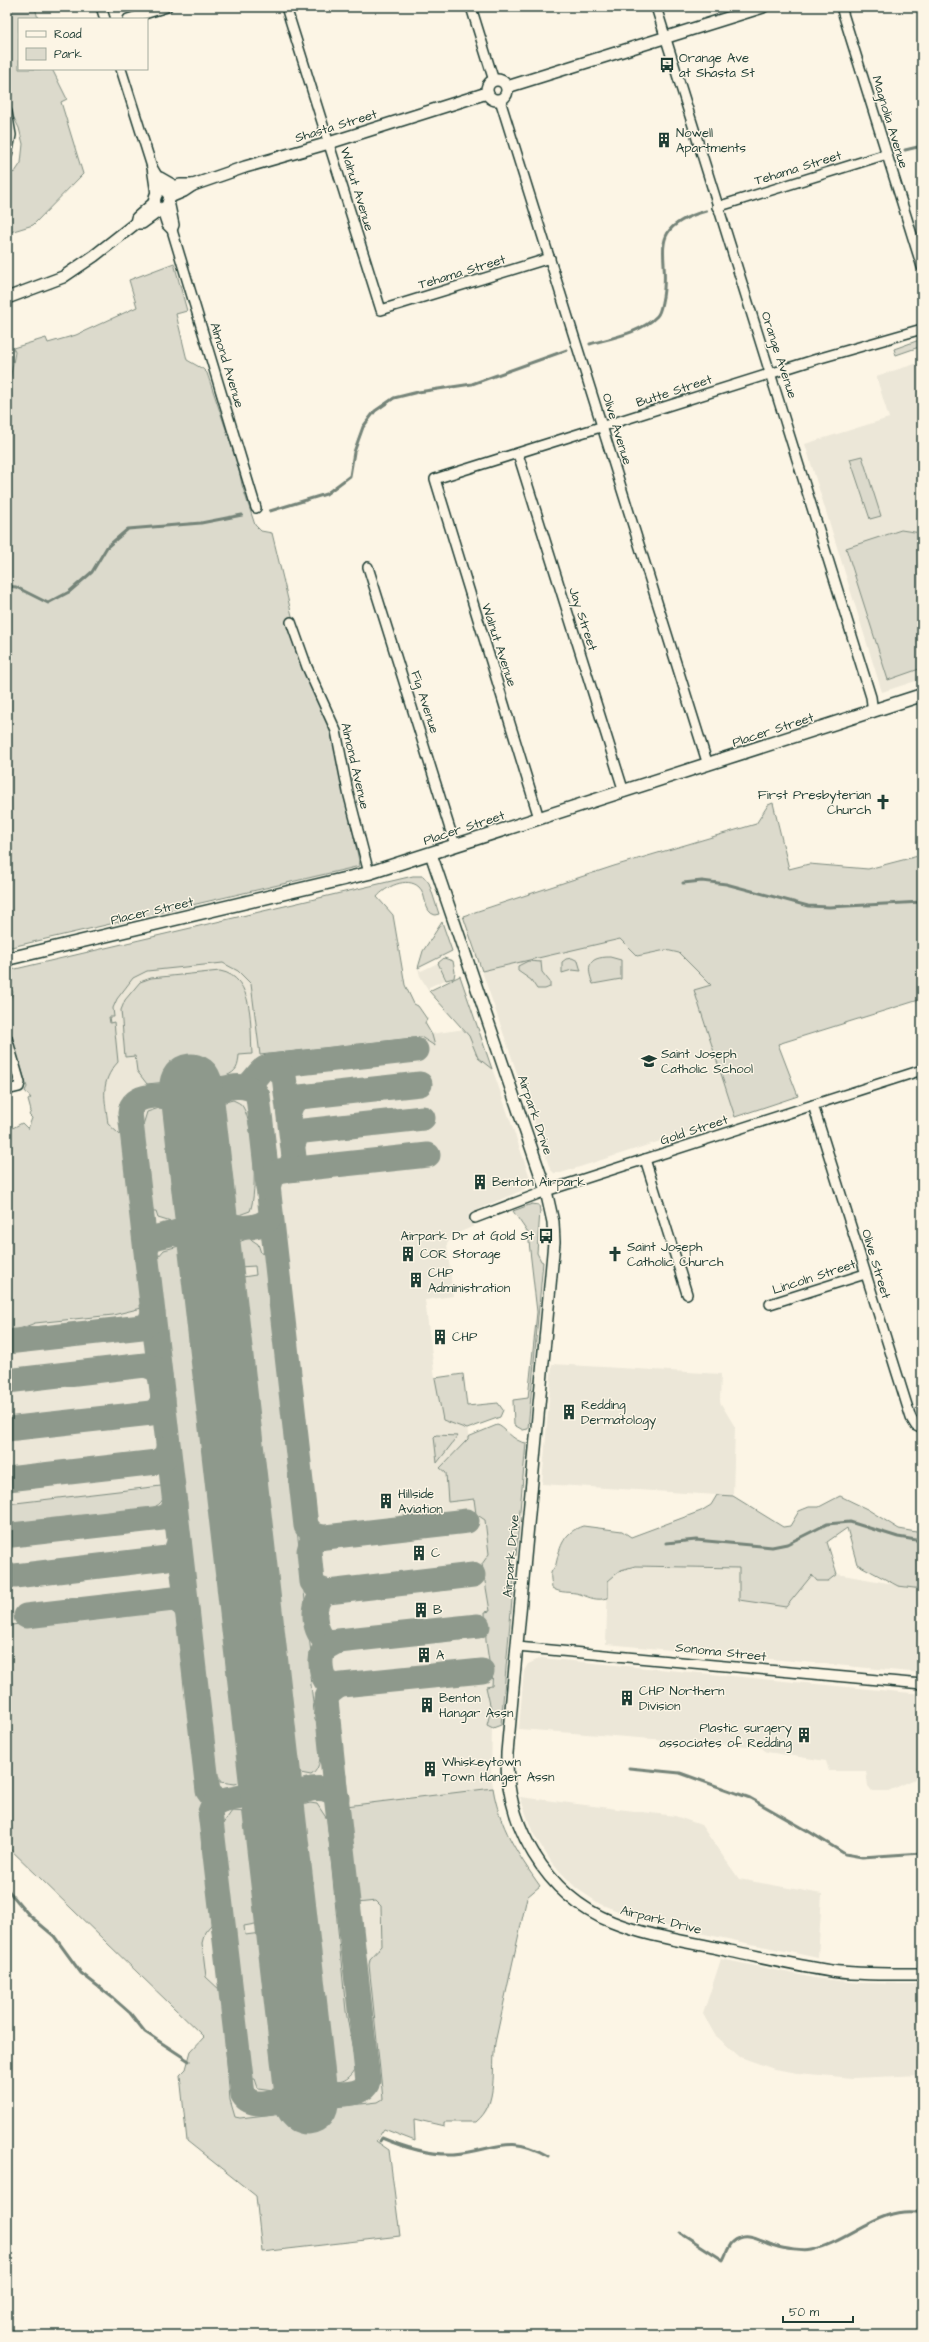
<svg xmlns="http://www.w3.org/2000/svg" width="929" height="2342" viewBox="0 0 929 2342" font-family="'Architects Daughter',sans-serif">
  <rect width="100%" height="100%" fill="#fcf5e5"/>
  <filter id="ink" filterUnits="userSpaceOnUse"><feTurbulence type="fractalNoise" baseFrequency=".025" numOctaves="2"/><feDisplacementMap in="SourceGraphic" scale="8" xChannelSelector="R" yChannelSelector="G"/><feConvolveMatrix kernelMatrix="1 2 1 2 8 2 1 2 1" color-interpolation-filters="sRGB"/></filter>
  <g filter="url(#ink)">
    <!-- built -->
    <g fill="#ece7d8">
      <path d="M 922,362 L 922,679 L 882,692 L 805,444 L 889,418 L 876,376 Z"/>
      <path d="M 620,938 L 637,956 L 666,950 L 679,953 L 711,985 L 765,1006 L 797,1094 L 735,1117 L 561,1173 L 554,1173 L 550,1169 L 482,971 Z"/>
      <path d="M 212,941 L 431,1034 L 478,1027 L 530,1178 L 525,1189 L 469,1213 L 474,1226 L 452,1236 L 447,1244 L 453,1296 L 425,1300 L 435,1378 L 461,1375 L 469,1443 L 512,1443 L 492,1726 L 491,1775 L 497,1807 L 511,1843 L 540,1886 L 527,1897 L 495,2043 L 491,2102 L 487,2111 L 476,2122 L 444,2122 L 444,2126 L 414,2119 L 415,2141 L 384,2129 L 380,2133 L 376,2142 L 389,2150 L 400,2236 L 262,2252 L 256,2196 L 187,2141 L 180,2075 L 186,2069 L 191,2051 L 204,2037 L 7,1846 L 7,1267 L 77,1243 L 14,987 Z"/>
      <path d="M 438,963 L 445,980 L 429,987 L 429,991 L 420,976 L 418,968 L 421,971 Z"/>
      <path d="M 552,1364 L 721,1374 L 720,1402 L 735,1427 L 733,1496 L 542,1484 Z"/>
      <path d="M 635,1566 L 739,1568 L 812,1575 L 828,1581 L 837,1574 L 922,1589 L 922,1673 L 606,1644 L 608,1581 L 621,1570 Z"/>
      <path d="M 541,1658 L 922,1694 L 922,1776 L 888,1791 L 872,1791 L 868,1786 L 866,1771 L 829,1771 L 826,1761 L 767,1752 L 760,1747 L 519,1729 L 524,1671 L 528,1664 Z"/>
      <path d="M 520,1797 L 675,1816 L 701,1825 L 739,1879 L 822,1894 L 818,1958 L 643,1921 L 600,1904 L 576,1888 L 552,1863 L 533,1833 Z"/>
      <path d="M 721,1959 L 814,1978 L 859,1983 L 922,1984 L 922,2075 L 853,2078 L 798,2073 L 774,2069 L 740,2057 L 715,2035 L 703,2014 Z"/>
    </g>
    <!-- green -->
    <g fill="#dcdacc" stroke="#7e8c80">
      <path d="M 7,7 L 35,7 L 38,19 L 19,19 L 19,69 L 52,69 L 67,99 L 61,102 L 83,174 L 33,225 L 7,233 L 7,174 L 15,172 L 21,163 L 23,144 L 19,128 L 7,104 Z"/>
      <path d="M 174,263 L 187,311 L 176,314 L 187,360 L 203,369 L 207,373 L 238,465 L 242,485 L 255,525 L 261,531 L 272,533 L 293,620 L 331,725 L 360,866 L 7,948 L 7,397 L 15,352 L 13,348 L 46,338 L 48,343 L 76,335 L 137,307 L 129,280 Z"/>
      <path d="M 922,339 L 922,346 L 896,355 L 894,349 Z"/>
      <path d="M 862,456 L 881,516 L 870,519 L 850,459 Z"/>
      <path d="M 901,530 L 921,533 L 922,537 L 922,668 L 888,680 L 846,548 Z"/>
      <path d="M 773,803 L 789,869 L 809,864 L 868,869 L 922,855 L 922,999 L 778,1044 L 798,1096 L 735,1117 L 694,990 L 711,985 L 679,953 L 666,950 L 637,956 L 620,939 L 482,971 L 463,916 L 614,866 L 756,824 L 768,805 Z"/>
      <path d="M 413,876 L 423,876 L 429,883 L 439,914 L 435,915 C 423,912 427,894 419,887 C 407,876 385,887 377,897 L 393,915 L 405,985 L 414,1004 L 418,1006 L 427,1019 L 425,1023 L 432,1035 L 435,1046 L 421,1037 L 260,1055 L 251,984 L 238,971 L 223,963 L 147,971 L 133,978 L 117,999 L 113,1008 L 114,1017 L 109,1017 L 110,1023 L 114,1022 L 118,1062 C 99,1083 105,1098 108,1124 L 127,1141 L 146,1307 L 113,1315 L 35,1323 L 7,1334 L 7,1131 L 22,1123 L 28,1129 L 32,1118 L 29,1115 L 31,1111 L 28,1100 L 31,1098 L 25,1091 L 27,1087 L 7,1022 L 7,1006 L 13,992 L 7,982 L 7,971 Z"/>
      <path d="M 442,922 L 452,951 L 418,968 L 423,951 Z"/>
      <path d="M 610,957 L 621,960 L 621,979 L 593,984 C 586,966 588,957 610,957 Z"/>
      <path d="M 444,958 L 453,961 L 455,972 L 454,978 L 446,980 L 438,963 Z"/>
      <path d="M 572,958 L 578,961 L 581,971 L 572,970 L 562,973 L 562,962 L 566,959 Z"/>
      <path d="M 528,961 L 541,962 L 542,972 L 550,982 L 550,987 L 545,989 L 537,989 L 531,980 L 518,971 L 518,966 Z"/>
      <path d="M 220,971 C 255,977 250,1027 252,1054 L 239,1055 C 238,1067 237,1071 226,1076 L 147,1084 L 137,1071 L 135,1056 L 125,1057 L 121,1010 L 125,1000 L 140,982 L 151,978 Z"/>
      <path d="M 460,976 L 492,1069 L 478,1058 L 469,1036 L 429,991 Z"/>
      <path d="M 233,1100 C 237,1102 241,1103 243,1107 C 254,1125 258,1192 250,1211 L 239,1215 L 229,1211 L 226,1205 L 216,1113 L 221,1103 Z"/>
      <path d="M 159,1108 L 166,1109 L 174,1118 L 183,1214 L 181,1218 L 171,1222 L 158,1218 L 156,1212 L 152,1212 L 152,1205 L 147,1205 L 139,1127 L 143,1125 L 147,1112 Z"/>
      <path d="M 532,1204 L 539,1205 L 540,1211 L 537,1253 L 541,1261 L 543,1262 L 528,1429 L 523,1430 L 514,1425 L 513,1400 L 528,1398 L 537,1312 L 528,1233 L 513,1211 Z"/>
      <path d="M 249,1238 L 258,1244 L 261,1253 L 266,1255 L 313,1671 L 310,1676 L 315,1720 L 319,1726 L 323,1756 L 320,1756 C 320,1763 317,1772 311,1775 L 295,1772 L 290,1762 L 238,1316 L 234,1282 L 236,1278 L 256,1275 L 255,1266 L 239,1267 L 239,1272 L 235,1272 L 230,1251 L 236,1243 Z"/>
      <path d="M 179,1246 L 188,1252 L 192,1274 L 198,1341 L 241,1700 L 248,1770 L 240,1782 L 235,1784 L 220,1782 L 220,1778 L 212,1768 L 155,1270 L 157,1269 L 158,1257 L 164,1250 Z"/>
      <path d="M 463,1374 L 467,1406 L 498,1403 L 503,1410 L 500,1417 L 467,1429 L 443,1420 L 435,1378 Z"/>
      <path d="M 497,1425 C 504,1426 513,1442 526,1443 L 516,1556 L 513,1556 L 512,1576 L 514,1577 L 501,1725 L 493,1728 L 487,1725 L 491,1709 L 486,1687 L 492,1686 L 493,1668 L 490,1668 L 486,1641 L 485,1612 L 490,1611 L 482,1564 L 489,1554 L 485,1520 L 476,1514 L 474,1499 L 448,1502 L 446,1473 L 440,1468 L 468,1439 L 468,1437 Z"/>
      <path d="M 436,1435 L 458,1436 L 437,1463 L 434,1437 Z"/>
      <path d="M 161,1486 L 166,1489 C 164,1501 160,1506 148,1509 L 7,1525 L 7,1504 Z"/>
      <path d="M 717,1495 L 733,1496 L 783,1527 L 790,1526 L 799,1511 L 809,1507 L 819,1507 L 840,1496 L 867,1509 L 899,1529 L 922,1533 L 922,1589 L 898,1586 L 857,1564 L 847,1528 L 827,1542 L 837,1574 L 828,1581 L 817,1581 L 812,1575 L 786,1607 L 739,1600 L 739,1568 L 635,1566 L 621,1570 L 608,1581 L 608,1598 C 596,1601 591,1598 580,1594 C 570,1591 561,1594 552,1588 C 552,1584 550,1577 551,1573 C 552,1569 555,1568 556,1564 C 560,1546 564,1532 583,1526 L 622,1531 L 631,1537 L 701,1511 L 711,1505 Z"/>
      <path d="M 7,1593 L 11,1625 L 165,1608 L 173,1612 L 183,1622 L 216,1919 L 205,1932 L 202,1943 L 206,1977 L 221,1991 L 230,2100 L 235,2117 L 240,2118 L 378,2102 L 383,2099 L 369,1965 L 370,1959 L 382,1946 L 381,1906 L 376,1901 L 357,1903 L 346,1806 L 493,1788 C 499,1826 518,1855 540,1886 L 527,1897 L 495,2043 C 491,2071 499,2103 476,2122 L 444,2122 L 444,2126 L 414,2119 L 415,2141 L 384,2129 L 376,2141 L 389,2150 L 400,2236 L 262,2252 L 256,2196 L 187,2141 L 180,2075 L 186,2069 L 191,2051 L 204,2037 L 7,1846 Z"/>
      <path d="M 310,1803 L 317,1804 L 327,1819 L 346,2011 L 356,2068 C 349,2081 337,2087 325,2076 L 302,1879 L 297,1813 L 302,1805 Z"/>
      <path d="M 232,1811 L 247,1812 L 255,1822 L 266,1922 L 244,1926 L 245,1935 L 261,1933 L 261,1929 L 267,1929 L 283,2072 L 281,2082 L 273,2090 L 258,2088 L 255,2079 L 251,2079 L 241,1984 L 236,1984 L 218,1831 L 223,1830 L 222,1825 Z"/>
    </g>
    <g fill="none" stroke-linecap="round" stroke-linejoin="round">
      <!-- stream -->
      <g stroke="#758479" stroke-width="3">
        <path d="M 905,150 L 922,146"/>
        <path d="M 590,344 C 611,338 641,333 657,316 C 660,313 661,307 662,302 C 673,256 641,229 706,211"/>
        <path d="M 270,511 L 326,494 L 350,476 L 354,452 L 363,427 L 375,411 L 394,398 L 418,392 L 472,384 L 567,350"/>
        <path d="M 7,586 L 16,587 L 48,603 L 69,592 L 92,572 L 107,547 L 128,529 L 201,523 L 242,515"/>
        <path d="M 683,883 L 702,881 L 726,884 L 808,906 L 829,907 L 922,902"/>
        <path d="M 666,1543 L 696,1540 L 772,1547 L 787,1544 L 827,1524 L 850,1522 L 898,1537 L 922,1541"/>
        <path d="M 629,1768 L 680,1773 L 750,1798 L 808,1831 L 845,1854 L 862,1857 L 922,1853"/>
        <path d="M 7,1889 L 29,1915 L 54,1936 L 81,1973 L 113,1998 L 130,2013 L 145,2032 L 189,2061"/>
        <path d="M 380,2141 L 382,2138 C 403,2147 430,2155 454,2154 C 495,2151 507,2133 548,2156"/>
        <path d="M 681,2233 L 723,2260 C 726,2255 728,2246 733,2242 C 747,2230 761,2242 775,2246 C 784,2249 803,2252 812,2250 C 849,2242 883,2204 922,2213"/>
      </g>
      <!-- taxiway -->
      <g stroke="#8e998c" stroke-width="25">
        <path d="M 272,1066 L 416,1050"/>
        <path d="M 245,1087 C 258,1081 259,1062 277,1068 L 284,1076 L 294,1157 L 291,1166 L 284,1171"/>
        <path d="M 209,1096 C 221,1087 250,1080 258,1096 L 306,1526 L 313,1534 L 321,1537"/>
        <path d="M 177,1099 C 163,1094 131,1093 130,1113 L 208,1791 L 213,1798 L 221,1801"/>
        <path d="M 289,1111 L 293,1102 L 300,1097 L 420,1084"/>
        <path d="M 293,1144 L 297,1135 L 304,1131 L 423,1118"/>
        <path d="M 205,1188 C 206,1199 207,1209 215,1218 C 226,1230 264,1232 271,1215"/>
        <path d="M 268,1188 L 271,1177 L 279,1171 L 428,1155"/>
        <path d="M 177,1234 C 192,1235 203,1242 208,1256 L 219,1347"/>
        <path d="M 146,1248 L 153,1238 L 187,1230 L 196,1223 L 201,1213 L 203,1200 L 194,1124"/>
        <path d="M 7,1342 L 142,1327 L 149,1323 L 153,1314"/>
        <path d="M 7,1381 L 145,1365 L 156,1369 L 160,1376"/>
        <path d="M 7,1429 L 151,1413 L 158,1409 L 163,1400"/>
        <path d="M 8,1479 L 157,1462 L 166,1456 L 168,1448"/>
        <path d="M 12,1535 L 162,1518 L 171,1514 L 175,1503"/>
        <path d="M 473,1575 L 328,1592 C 309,1597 312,1637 329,1642 L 478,1626"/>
        <path d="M 15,1576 L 167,1558 L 175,1553 L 179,1543"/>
        <path d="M 328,1592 L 317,1588 L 312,1582 L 309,1551 L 311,1543 L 317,1538 L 467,1521"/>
        <path d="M 26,1616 L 173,1599 L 181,1602 L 187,1610"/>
        <path d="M 334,1643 L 325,1648 C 318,1658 320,1680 332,1686 L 482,1671"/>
        <path d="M 257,1680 L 267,1766 C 266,1812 217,1788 210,1812 L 243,2095 C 252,2109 279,2102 290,2094"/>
        <path d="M 325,1789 L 332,1784 L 334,1777 L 326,1700 L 329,1693 L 337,1687"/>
        <path d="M 287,1910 C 284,1890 273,1829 279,1812 C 285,1793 326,1778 337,1798"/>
        <path d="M 322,2091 C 335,2095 365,2097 368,2081 L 334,1777"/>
      </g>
      <!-- runway -->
      <path stroke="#8e998c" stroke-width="63" d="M 191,1085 L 307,2103"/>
      <defs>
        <g id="minor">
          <path d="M 101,7 L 105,19"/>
          <path d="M 286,7 L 381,310 L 550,258"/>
          <path d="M 471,7 L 494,81"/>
          <path d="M 656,7 L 871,697 L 873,712"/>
          <path d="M 841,7 L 922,267"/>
          <path d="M 128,19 L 167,7"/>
          <path d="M 121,69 L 152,167 L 162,184"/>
          <path d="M 500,100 L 708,765"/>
          <path d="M 7,112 L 11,135 L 7,155"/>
          <path d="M 152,167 L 156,194"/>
          <path d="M 169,201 L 174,225 L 172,230"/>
          <path d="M 717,207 L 887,154"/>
          <path d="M 162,210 L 167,225 L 172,230 L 256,508"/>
          <path d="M 518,454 L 624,792"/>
          <path d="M 368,567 L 455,845"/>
          <path d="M 291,622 L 307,667 L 336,731 L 348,792 L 369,873"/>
          <path d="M 539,818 L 435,479 L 817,359 L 922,329"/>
          <path d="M 7,1038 L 20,1083 L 19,1087 L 11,1089"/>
          <path d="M 813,1105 L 911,1418 L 916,1426 L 922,1429"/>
          <path d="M 645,1159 L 687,1294"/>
          <path d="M 475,1218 L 546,1191 L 922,1070"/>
          <path d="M 770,1304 L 865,1274"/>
          <path d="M 517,1647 L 922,1684"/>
        </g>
        <g id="tertiary">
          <circle cx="497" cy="90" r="10"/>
          <path d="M 507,87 L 763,7"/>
          <path d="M 160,178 L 174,186"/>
          <path d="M 160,190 L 166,190 L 170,197 L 167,206 L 160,210 L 157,209 C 153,202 154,195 160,190 Z"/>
          <path d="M 166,190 L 180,185 L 193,185"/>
          <path d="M 170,197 L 184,191 L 193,185 L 245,167 L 329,143 L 487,93"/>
          <path d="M 136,223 L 137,218 L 154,203"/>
          <path d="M 7,298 L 63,277 L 94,256 L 136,223 L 142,223 L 160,210"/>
          <path d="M 431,854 L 546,1191 L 553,1222 L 554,1242 L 507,1753 C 505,1823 545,1895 612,1922 C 649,1937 691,1942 730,1951 C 764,1958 797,1966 831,1971 C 861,1975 892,1974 922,1974"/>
        </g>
        <path id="secondary" d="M 7,959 L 369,873 L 922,695"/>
      </defs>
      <!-- minor casing -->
      <use href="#minor" stroke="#1f3d34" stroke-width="12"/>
      <!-- tertiary casing -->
      <use href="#tertiary" stroke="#1f3d34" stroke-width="14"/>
      <!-- secondary casing -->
      <use href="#secondary" stroke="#1f3d34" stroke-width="15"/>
      <!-- minor -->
      <use href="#minor" stroke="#fcf5e5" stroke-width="9"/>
      <!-- tertiary -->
      <use href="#tertiary" stroke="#fcf5e5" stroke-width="11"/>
      <!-- secondary -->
      <use href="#secondary" stroke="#fcf5e5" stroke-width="12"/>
    </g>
  </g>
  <!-- icons -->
  <defs>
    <symbol id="bus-bare" viewBox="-9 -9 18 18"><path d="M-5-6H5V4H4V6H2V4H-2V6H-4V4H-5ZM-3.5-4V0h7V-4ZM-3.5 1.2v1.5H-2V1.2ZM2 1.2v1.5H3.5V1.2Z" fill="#1f3d34" stroke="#fcf5e5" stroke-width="2.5" paint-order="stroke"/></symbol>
    <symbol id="building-bare" viewBox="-9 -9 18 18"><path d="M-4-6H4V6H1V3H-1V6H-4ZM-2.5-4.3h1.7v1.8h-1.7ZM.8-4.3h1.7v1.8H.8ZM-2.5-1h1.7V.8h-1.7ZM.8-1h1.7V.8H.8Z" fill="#1f3d34" stroke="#fcf5e5" stroke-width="2.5" paint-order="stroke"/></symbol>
    <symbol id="church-bare" viewBox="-9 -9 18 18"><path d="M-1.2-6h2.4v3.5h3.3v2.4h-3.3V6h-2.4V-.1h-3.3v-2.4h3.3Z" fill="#1f3d34" stroke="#fcf5e5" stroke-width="2.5" paint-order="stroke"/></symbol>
    <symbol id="school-bare" viewBox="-9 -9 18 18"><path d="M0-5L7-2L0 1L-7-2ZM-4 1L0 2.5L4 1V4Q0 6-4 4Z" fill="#1f3d34" stroke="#fcf5e5" stroke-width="2.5" paint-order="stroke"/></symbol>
  </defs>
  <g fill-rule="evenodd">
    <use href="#bus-bare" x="656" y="54" width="22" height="22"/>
    <use href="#building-bare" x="653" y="129" width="22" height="22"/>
    <use href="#church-bare" x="872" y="791" width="22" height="22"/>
    <use href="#school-bare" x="638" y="1050" width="22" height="22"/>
    <use href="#building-bare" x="469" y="1171" width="22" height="22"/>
    <use href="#bus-bare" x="535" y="1225" width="22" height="22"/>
    <use href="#building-bare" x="397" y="1243" width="22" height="22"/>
    <use href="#church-bare" x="604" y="1243" width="22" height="22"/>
    <use href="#building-bare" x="405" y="1269" width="22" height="22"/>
    <use href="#building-bare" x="429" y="1326" width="22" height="22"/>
    <use href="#building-bare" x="558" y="1401" width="22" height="22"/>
    <use href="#building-bare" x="375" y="1490" width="22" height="22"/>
    <use href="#building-bare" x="408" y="1542" width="22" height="22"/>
    <use href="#building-bare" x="410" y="1599" width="22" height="22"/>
    <use href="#building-bare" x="413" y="1644" width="22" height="22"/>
    <use href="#building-bare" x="616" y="1687" width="22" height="22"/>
    <use href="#building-bare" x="416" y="1694" width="22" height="22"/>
    <use href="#building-bare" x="793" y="1724" width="22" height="22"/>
    <use href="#building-bare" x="419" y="1758" width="22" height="22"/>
  </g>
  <g text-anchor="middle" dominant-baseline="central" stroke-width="3" stroke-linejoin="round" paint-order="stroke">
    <!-- poi labels -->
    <g font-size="13" fill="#1f3d34" stroke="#fcf5e5" text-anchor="start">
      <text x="679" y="58">Orange Ave<tspan x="679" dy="15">at Shasta St</tspan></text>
      <text x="676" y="133">Nowell<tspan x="676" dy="15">Apartments</tspan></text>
      <text x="871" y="795" text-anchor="end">First Presbyterian<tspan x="871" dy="15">Church</tspan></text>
      <text x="661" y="1054">Saint Joseph<tspan x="661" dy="15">Catholic School</tspan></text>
      <text x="492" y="1182">Benton Airpark</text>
      <text x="534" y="1236" text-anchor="end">Airpark Dr at Gold St</text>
      <text x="627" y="1247">Saint Joseph<tspan x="627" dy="15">Catholic Church</tspan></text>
      <text x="420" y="1254">COR Storage</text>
      <text x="428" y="1273">CHP<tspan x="428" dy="15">Administration</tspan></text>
      <text x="452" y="1337">CHP</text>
      <text x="581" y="1405">Redding<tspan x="581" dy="15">Dermatology</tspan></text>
      <text x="398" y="1494">Hillside<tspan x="398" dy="15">Aviation</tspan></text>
      <text x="431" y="1553">C</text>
      <text x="433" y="1610">B</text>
      <text x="436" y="1655">A</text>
      <text x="639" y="1691">CHP Northern<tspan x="639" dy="15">Division</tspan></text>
      <text x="439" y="1698">Benton<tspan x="439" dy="15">Hangar Assn</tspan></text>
      <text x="792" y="1728" text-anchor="end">Plastic surgery<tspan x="792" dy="15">associates of Redding</tspan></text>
      <text x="442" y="1762">Whiskeytown<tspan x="442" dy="15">Town Hanger Assn</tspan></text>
    </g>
    <!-- street labels -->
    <g font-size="13" fill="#1f3d34" stroke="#fcf5e5">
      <text transform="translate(890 122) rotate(73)">Magnolia Avenue</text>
      <text transform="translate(336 126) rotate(-17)">Shasta Street</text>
      <text transform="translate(798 168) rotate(-17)">Tehama Street</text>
      <text transform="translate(357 189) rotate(73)">Walnut Avenue</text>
      <text transform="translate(462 272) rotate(-17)">Tehama Street</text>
      <text transform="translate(779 355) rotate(72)">Orange Avenue</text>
      <text transform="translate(227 365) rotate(73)">Almond Avenue</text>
      <text transform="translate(674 391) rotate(-18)">Butte Street</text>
      <text transform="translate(617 429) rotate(73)">Olive Avenue</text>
      <text transform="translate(583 619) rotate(72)">Jay Street</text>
      <text transform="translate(499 645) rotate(72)">Walnut Avenue</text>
      <text transform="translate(425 702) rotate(72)">Fig Avenue</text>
      <text transform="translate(773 730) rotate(-18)">Placer Street</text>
      <text transform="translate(355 766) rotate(77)">Almond Avenue</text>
      <text transform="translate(464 828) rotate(-18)">Placer Street</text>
      <text transform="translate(152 911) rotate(-13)">Placer Street</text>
      <text transform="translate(535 1115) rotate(71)">Airpark Drive</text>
      <text transform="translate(694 1130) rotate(-18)">Gold Street</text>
      <text transform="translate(876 1264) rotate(73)">Olive Street</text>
      <text transform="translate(814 1277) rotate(-18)">Lincoln Street</text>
      <text transform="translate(511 1556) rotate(-85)">Airpark Drive</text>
      <text transform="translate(721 1652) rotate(6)">Sonoma Street</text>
      <text transform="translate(661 1920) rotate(14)">Airpark Drive</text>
    </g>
  </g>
  <!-- margin -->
  <rect width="929" height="2342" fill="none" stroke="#fcf5e5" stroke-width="24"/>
  <rect x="12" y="12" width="905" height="2318" fill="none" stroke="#1f3d34" stroke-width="1.5" filter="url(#ink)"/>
  <!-- legend -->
  <rect x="18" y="18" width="130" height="52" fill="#fcf5e5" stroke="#a4ab9e"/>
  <rect x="26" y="31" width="20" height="6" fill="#fcf5e5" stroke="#a4ab9e"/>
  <text x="54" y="38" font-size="12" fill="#1f3d34">Road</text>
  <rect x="26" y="48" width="20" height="12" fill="#dcdacc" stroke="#a4ab9e"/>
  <text x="54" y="58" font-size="12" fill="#1f3d34">Park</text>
  <!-- scale -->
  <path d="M783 2316v6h70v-6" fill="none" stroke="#1f3d34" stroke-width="2"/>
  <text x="789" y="2316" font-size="12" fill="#1f3d34" stroke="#fcf5e5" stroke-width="3" paint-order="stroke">50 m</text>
</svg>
